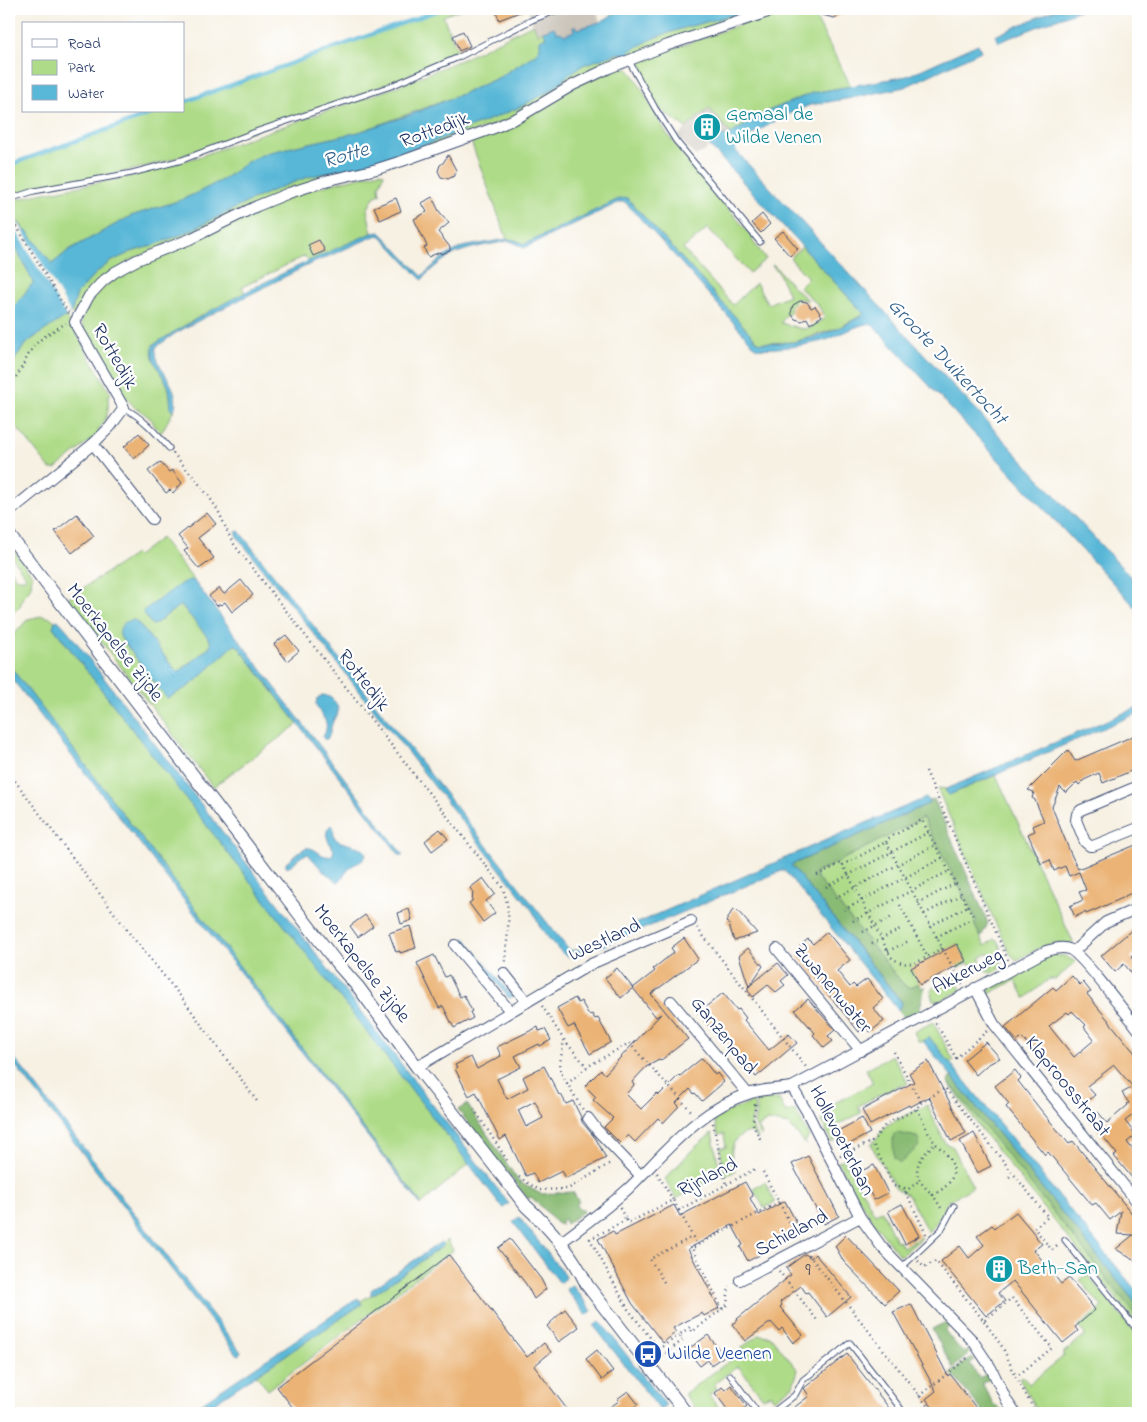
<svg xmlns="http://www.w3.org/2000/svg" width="1147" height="1422" viewBox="0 0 1147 1422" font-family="'Indie Flower',sans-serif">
  <rect width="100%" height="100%" fill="#fff"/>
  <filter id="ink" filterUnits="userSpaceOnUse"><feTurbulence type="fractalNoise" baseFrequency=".02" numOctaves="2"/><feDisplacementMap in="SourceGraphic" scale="10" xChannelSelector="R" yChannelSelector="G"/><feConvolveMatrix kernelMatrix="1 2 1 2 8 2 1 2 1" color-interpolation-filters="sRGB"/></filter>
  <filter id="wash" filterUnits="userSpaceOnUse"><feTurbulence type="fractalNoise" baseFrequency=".0096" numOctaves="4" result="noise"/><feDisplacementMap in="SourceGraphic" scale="20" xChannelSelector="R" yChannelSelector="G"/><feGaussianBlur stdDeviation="1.12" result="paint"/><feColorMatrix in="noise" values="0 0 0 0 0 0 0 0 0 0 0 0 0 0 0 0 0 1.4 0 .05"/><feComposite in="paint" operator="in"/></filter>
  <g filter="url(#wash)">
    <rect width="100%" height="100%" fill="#f7f1e3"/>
    <!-- industrial -->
    <g fill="#c9c3b8">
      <path d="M 528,9 L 596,9 L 600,22 L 578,29 L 576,26 L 573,27 L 574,31 L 565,35 L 560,32 L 540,47 Z"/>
      <path d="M 709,108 L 731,134 L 717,137 L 709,144 L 707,149 L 704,152 L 695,156 L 678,136 Z"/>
    </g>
    <!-- green -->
    <g fill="#aedb87" stroke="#648572">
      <path d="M 441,9 L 461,9 L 443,16 L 458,53 L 431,66 L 367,92 L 164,162 L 132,170 L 34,189 L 9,196 L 9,165 L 159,111 L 184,111 L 184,102 Z"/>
      <path d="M 755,9 L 769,9 L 667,43 L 505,121 L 237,212 L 127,262 L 74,314 L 71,313 L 77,294 L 96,273 L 110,262 L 131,252 L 154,245 L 185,233 L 252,200 L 281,187 L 308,177 L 368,164 L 423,146 L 496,117 L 520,107 L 554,88 L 568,75 L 583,65 L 619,53 L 623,54 L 656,37 L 684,28 Z"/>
      <path d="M 784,9 L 811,9 L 851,86 L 812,93 L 766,112 L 731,134 L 709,108 L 686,128 L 658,108 L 640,74 L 638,65 L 641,60 Z"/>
      <path d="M 533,24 L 538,34 L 543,31 L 546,37 L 537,53 L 498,78 L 457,96 L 359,132 L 266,153 L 247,162 L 224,179 L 195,194 L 178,201 L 131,216 L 69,250 L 52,264 L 20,224 L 14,218 L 9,217 L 9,202 L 34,195 L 132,176 L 198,157 L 261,134 L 393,88 L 463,59 Z"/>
      <path d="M 623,67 C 629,68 633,74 636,79 L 667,134 L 753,238 L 752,240 L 766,259 L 749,273 L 708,228 L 683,249 L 733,305 L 756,283 L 768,304 L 789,295 L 778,272 L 772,265 L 774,265 L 793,287 L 808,300 L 798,299 L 791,304 L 790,313 L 785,316 L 781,323 L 802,329 L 809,328 L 825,318 L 818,305 L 799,287 L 808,278 L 790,258 L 802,247 L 864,314 L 838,328 L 794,342 L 762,343 L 758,342 L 627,198 L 619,199 L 525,244 L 515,240 L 507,239 L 470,139 L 574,87 Z"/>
      <path d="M 380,172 L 384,174 L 379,187 L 380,194 L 374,197 L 367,210 L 372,233 L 309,261 L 305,256 L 242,287 L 245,293 L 194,320 L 153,345 L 153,358 L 168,386 L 172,410 L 174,410 L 161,433 L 155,427 L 152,420 L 139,409 L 137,410 L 114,384 L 106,370 L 105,364 L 96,348 L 91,345 L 83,330 L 81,318 L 94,295 L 123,271 L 277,201 L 303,191 Z"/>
      <path d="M 11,235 C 15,240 15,244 17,250 C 22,261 29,271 33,283 L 9,313 L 9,236 Z"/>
      <path d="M 66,316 L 111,394 L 108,396 C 109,412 108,418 98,430 L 100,433 L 55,469 L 50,469 L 9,417 L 9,368 L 24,346 L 32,339 Z"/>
      <path d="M 161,538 L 195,582 L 193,580 L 155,624 L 179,605 L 182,606 L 210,640 L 211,646 L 178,672 L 176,671 L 140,625 L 134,620 L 119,633 L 121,638 L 167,698 L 191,685 L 233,646 L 236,645 L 238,646 L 298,724 L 213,787 L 68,598 L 135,554 L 137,556 Z"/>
      <path d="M 9,544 L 32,575 L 31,586 L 28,592 L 23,597 L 20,607 L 9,615 L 9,568 L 17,579 L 25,579 L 26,577 L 9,553 Z"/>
      <path d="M 42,616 L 51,618 L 55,621 L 53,627 L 469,1164 L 420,1205 L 420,1202 L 9,665 L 9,640 L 28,619 Z"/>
      <path d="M 996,775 L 1073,942 L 1072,944 C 1052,938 1034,951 1017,960 L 1011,955 L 994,920 L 938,790 L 939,788 L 946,789 L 946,792 L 949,795 Z"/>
      <path d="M 923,818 L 976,919 L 975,926 L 985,946 L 994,939 L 997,940 C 1003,951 1003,958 999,969 L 992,973 L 984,971 L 985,968 L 992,967 L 994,960 L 991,955 L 987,954 L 981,957 L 980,961 L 982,967 L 981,969 L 967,963 L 958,968 L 957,965 L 966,960 L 957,944 L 912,969 L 920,985 L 917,984 L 910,988 L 907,987 L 903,984 L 814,874 Z"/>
      <path d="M 1052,955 L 1065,956 L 1076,962 L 1056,979 L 1049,979 L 1026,998 L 1025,998 L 1015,980 L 987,995 L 990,987 Z"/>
      <path d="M 955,977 L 961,990 L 940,1001 L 933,1000 L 931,994 L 933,988 Z"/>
      <path d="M 933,1022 L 954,1061 L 950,1063 L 929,1037 L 923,1041 L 918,1041 L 914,1032 Z"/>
      <path d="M 892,1055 L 908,1083 L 900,1087 L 899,1085 L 858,1106 L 861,1113 L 832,1128 L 837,1139 L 832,1142 L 822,1121 L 824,1117 L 821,1110 L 873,1083 L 866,1069 Z"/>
      <path d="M 948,1081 L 1138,1318 L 1138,1325 L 983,1132 L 952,1088 Z"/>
      <path d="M 779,1099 L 786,1113 L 795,1110 L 809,1136 L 805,1142 L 806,1145 L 789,1125 L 768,1121 L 758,1127 L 762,1135 L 760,1136 L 754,1123 L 757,1109 L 756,1101 Z"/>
      <path d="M 753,1102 L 755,1108 L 751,1124 L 758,1140 L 751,1132 C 729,1136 729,1154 735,1171 L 725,1176 L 720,1148 L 726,1147 L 724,1134 L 718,1135 L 714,1119 L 727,1112 Z"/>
      <path d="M 927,1105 L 945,1143 L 953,1147 L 973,1187 L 948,1201 L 940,1218 L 928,1232 L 908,1195 L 896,1189 L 871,1145 L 887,1125 Z"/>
      <path d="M 712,1133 L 721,1175 L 676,1199 L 665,1179 L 692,1150 Z"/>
      <path d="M 844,1159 L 848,1167 L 853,1165 L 856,1172 L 853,1174 L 875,1214 L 882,1211 L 896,1241 L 899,1240 L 903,1247 L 921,1237 L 922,1238 L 900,1256 C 875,1227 856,1196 838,1162 Z"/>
      <path d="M 765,1182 L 775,1202 L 764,1208 L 753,1188 Z"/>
      <path d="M 447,1240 L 453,1250 L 268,1390 L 256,1375 L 362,1304 L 360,1301 L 371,1295 L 374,1294 L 444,1245 L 443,1244 Z"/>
      <path d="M 1087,1274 L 1138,1337 L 1138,1413 L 1038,1413 L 1019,1378 L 1022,1376 L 1029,1384 L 1064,1356 L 1064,1352 L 1085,1335 L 1079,1326 L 1102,1307 L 1080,1280 Z"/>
      <path d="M 758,1335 L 770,1336 L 798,1370 L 793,1386 L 774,1399 L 770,1394 L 763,1398 L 738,1366 L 714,1384 L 717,1389 L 709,1395 L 721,1410 L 716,1413 L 699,1413 L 684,1394 L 743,1351 L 741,1348 Z"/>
    </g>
    <!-- forest -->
    <g fill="#8abb74" stroke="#527569">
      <path d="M 934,799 L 988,923 L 981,937 L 975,926 L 976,919 L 923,818 L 814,874 L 903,984 L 907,987 L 910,988 L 917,984 L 920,985 L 922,988 L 925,986 L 919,1012 L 905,1019 L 898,1010 L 902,1002 L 791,865 L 928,804 L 930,801 Z"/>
      <path d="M 951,1076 L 1138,1306 L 1138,1318 L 948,1081 Z"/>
      <path d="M 467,1104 L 519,1182 L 541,1194 L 573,1192 L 579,1202 L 576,1205 L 580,1210 L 582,1209 L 584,1211 L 566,1224 L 564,1219 L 561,1221 L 561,1225 L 556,1223 L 544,1209 L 531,1197 L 528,1199 L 458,1110 Z"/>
      <path d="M 898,1133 L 917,1137 L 919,1140 L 919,1146 L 900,1163 L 894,1158 C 894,1152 892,1139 894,1134 Z"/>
      <path d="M 946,1322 L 950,1326 L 945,1331 L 963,1353 L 969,1349 L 969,1354 L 953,1368 L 932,1329 Z"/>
      <path d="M 972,1357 L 975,1360 L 970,1363 L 979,1378 L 987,1374 L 991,1378 L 982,1383 L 994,1405 L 997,1406 L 1001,1411 L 998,1413 L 984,1413 L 951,1373 Z"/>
    </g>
    <!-- water -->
    <g fill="#59b7d7" stroke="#3a739a">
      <path d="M 626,9 L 755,9 L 684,28 L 656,37 L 629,51 L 631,53 L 628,55 L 626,54 L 619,53 L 583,65 L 568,75 L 554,88 L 520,107 L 496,117 L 423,146 L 368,164 L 308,177 L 281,187 L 252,200 L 185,233 L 154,245 L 131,252 L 110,262 L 96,273 L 77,294 L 71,313 L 32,339 L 24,346 L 9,368 L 9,313 L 33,283 C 29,271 22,261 17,250 C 15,244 15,240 11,235 L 9,236 L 9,230 L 19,223 L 24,230 L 28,232 L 52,264 L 69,250 L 131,216 L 178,201 L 195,194 L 224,179 L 247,162 L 266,153 L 359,132 L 412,114 L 457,96 L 498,78 L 537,53 L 540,47 L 540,40 L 546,37 L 543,31 L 554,27 L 557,33 L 560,32 L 565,35 L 574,31 L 573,27 L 576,26 L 578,29 L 600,22 L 616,13 Z"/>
      <path d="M 1056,9 L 1082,9 L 999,42 L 995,36 Z"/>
      <path d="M 978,44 L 981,51 L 905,87 L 852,98 L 810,105 L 784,116 L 741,141 L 735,147 L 736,151 L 1138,585 L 1138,610 L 874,326 C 872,325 869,324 867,324 C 859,324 836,337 826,340 C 808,345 775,350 756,348 L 675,256 L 625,202 L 620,202 L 524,248 L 513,242 L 508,241 C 480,247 459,247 436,266 C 431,270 426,274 422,280 L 381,236 L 377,235 L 306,266 L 194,323 L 176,333 L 156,347 C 152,367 183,386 174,410 L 171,410 C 170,402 171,394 168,386 C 162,372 149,360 153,345 C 222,301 297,265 372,233 L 380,232 L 422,276 L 442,258 L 462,247 L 507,239 L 515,240 L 525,244 L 619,199 L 627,198 L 758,342 L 762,343 C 772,343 784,343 794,342 C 815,339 847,326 864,314 L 708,144 L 717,137 L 731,134 L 766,112 L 812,93 L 907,76 Z"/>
      <path d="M 239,531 L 568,949 L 572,951 L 584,948 L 586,949 L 586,951 C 581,953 576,956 571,957 C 563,958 546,935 541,928 C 537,922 536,916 532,910 L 236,535 L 236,532 Z"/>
      <path d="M 190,580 L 193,580 L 197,585 L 403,855 L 401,857 L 238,646 L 236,645 L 233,646 L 191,685 L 170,697 L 167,698 L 164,695 L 121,638 C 117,629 123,620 134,620 L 140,625 L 176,671 L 179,672 L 211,646 L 210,640 L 182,606 L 179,606 L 155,624 L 152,625 L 144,614 L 143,611 L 182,583 Z"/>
      <path d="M 58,620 L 67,630 L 509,1204 L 503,1208 L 469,1164 L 53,627 L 55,621 Z"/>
      <path d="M 9,665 L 420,1202 L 420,1204 L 13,680 L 9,674 Z"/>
      <path d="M 322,695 C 330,695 339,703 338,712 C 337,717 336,715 334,719 C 330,726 332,732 327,739 L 324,739 L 323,737 C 332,720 321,719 316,704 L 317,699 Z"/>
      <path d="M 1138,707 L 1138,713 L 949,795 L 946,792 L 946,789 Z"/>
      <path d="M 926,798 L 930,801 L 928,804 L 791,865 L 902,1003 L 898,1010 L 784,870 L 600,947 L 597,941 L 842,833 Z"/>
      <path d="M 331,825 L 333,826 C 334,830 333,834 335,838 C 340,846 371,844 365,857 C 363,862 356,863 352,866 C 347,870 343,877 339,882 L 338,882 L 323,871 L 308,854 C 299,855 295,865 286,867 L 286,863 C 292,859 299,850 306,848 C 316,846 320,859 332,856 L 334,850 C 329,842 322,833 331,825 Z"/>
      <path d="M 465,938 L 512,996 L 511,998 L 509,998 L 462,940 Z"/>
      <path d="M 929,1037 L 1138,1293 L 1138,1306 L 923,1041 Z"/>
      <path d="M 9,1051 L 241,1352 L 240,1354 L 237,1355 L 9,1057 Z"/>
      <path d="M 519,1217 L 565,1275 L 566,1278 L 560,1283 L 513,1222 Z"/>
      <path d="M 441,1242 L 444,1245 L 374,1294 L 371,1295 L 371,1290 Z"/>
      <path d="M 572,1285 L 592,1311 L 586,1315 L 566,1289 Z"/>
      <path d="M 358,1298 L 362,1304 L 199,1413 L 187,1413 Z"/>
      <path d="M 600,1321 L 666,1405 L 660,1410 L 594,1326 Z"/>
    </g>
    <!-- pier -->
    <path fill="#f7f1e3" d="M 19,224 L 71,313 L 66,316 L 14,227 Z"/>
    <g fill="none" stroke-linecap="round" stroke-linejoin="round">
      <!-- stream -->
      <g stroke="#59b7d7" stroke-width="4">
        <path d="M 184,102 L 442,9"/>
        <path d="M 9,165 L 159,111"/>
      </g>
    </g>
    <g id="blocks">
      <!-- building -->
      <g fill="#ebb374" fill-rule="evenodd">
        <path d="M 495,9 L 525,9 L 525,10 L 499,20 Z"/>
        <path d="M 811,9 L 853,9 L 834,18 L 810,12 Z"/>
        <path d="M 463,31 L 470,46 L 459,51 L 453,36 Z"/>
        <path d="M 448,155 L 456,170 L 454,176 L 448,179 L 441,177 L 438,171 L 440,165 L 443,163 Z"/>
        <path d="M 432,197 L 439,211 L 449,223 L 438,232 L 450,247 L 450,251 L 441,254 L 440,252 L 428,257 L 424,248 L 427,246 L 414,219 L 427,212 L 422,203 Z"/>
        <path d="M 396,198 L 401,211 L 380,220 L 374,207 Z"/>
        <path d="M 762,214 L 770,224 L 761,233 L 752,223 Z"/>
        <path d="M 783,231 L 798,249 L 790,256 L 774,238 Z"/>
        <path d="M 319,240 L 325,251 L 313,256 L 308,245 Z"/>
        <path d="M 800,301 L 807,302 L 811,308 L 815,306 L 822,316 L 810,324 L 807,318 L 802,321 L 795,319 L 791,313 L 793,305 Z"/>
        <path d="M 139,433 L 149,445 L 134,459 L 124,447 Z"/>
        <path d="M 160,462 L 169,472 L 172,470 L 182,483 L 173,493 L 170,490 L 166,493 L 148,471 Z"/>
        <path d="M 207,513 L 216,524 L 198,538 L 214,558 L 199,569 L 184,551 L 188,548 L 178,536 Z"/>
        <path d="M 77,514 L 94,536 L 72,553 L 55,531 Z"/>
        <path d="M 241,580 L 253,595 L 232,612 L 225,602 L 221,605 L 220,604 L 217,606 L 209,596 L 219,588 L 224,594 Z"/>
        <path d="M 286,635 L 299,651 L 287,661 L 274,644 Z"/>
        <path d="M 1133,736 L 1138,748 L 1138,768 L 1103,783 L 1099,773 L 1084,780 L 1079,785 L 1077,782 L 1066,793 L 1060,787 L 1052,807 L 1070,852 L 1078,869 L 1138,844 L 1138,890 L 1125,896 L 1125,897 L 1086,914 L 1085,912 L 1075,917 L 1070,906 L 1083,900 L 1079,892 L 1086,890 L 1079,872 L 1069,876 L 1065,866 L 1054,871 L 1050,860 L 1041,864 L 1028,834 L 1035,831 L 1033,826 L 1044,821 L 1035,800 L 1032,798 L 1034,792 L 1028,790 L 1068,750 L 1075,761 Z"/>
        <path d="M 440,829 L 448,839 L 432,851 L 425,841 Z"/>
        <path d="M 483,878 L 495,894 L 486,901 L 495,913 L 483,922 L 469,903 L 472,901 L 473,892 L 470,888 Z"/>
        <path d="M 409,909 L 412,920 L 401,924 L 398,913 Z"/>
        <path d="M 733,909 L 736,911 L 737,910 L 757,933 L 734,941 L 729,924 L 726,922 Z"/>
        <path d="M 365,915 L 373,926 L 358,937 L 350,926 Z"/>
        <path d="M 410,926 L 416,948 L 400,953 L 400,951 L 396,952 L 389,933 Z"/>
        <path d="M 1134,928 L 1138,933 L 1138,951 L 1131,957 L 1138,965 L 1138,981 L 1124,964 L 1115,972 L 1101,956 Z"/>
        <path d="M 827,932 L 850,960 L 837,971 L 850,987 L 853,984 L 856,987 L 867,979 L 883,999 L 873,1008 L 884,1021 L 870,1032 L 866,1027 L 859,1032 L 797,956 L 804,951 L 800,946 L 808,939 L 813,944 Z"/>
        <path d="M 684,938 L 698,959 L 651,994 L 688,1039 L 660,1061 L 659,1060 L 646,1067 L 632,1082 L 634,1085 L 626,1094 L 641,1109 L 657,1093 L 659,1095 L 679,1075 L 680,1076 L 702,1058 L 715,1075 L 717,1073 L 724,1082 L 702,1101 L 695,1093 L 694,1094 L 690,1089 L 676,1103 L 679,1106 L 663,1123 L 658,1118 L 635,1142 L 628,1135 L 620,1143 L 604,1127 L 613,1118 L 593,1100 L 596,1097 L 585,1086 L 601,1070 L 605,1074 L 661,1014 L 656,1017 L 633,988 L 655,971 L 653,969 L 674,952 L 671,948 Z"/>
        <path d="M 957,944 L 966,961 L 920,985 L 911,968 Z"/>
        <path d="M 748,948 L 763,966 L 749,987 L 739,956 Z"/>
        <path d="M 434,955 L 445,977 L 449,975 L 460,997 L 464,995 L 472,1011 L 470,1012 L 473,1018 L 454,1028 L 443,1006 L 439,1008 L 417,963 Z"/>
        <path d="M 778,963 L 788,975 L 781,981 L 785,985 L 776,992 L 768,985 L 753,997 L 748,991 L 748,987 Z"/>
        <path d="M 617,968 L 633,988 L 621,998 L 605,978 Z"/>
        <path d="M 1072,976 L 1080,985 L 1083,982 L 1091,992 L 1087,994 L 1138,1057 L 1138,1120 L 1134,1114 L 1125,1121 L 1136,1135 L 1127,1142 L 1138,1157 L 1138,1185 L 1114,1156 L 1117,1154 L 1089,1119 L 1098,1112 L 1107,1123 L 1128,1105 L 1127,1104 L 1129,1103 L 1122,1093 L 1133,1087 L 1114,1065 L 1087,1086 L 1095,1095 L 1085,1103 L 1079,1095 L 1073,1100 L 1039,1058 L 1040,1057 L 1031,1046 L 1021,1038 L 1017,1041 L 1005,1027 L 1053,987 L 1056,990 ZM 1072,1011 L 1086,1025 L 1084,1027 L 1094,1040 L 1074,1057 L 1049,1026 L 1067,1012 L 1069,1014 Z"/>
        <path d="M 723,993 L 737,1010 L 739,1009 L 746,1018 L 744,1020 L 769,1050 L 789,1034 L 797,1043 L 756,1077 L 749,1069 L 746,1071 L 731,1053 L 735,1050 L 717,1029 L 713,1031 L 698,1013 Z"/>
        <path d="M 575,998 L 578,1003 L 581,1001 L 589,1015 L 592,1014 L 595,1019 L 598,1018 L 611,1042 L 590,1054 L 574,1025 L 568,1028 L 557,1008 Z"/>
        <path d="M 808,999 L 835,1030 L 828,1036 L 833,1041 L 824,1048 L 813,1035 L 815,1033 L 795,1010 Z"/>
        <path d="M 538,1027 L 539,1031 L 545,1029 L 551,1040 L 540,1046 L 539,1044 L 515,1056 L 521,1067 L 497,1079 L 507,1099 L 528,1088 L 523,1077 L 544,1066 L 559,1095 L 561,1094 L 566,1104 L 573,1101 L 581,1117 L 582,1122 L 596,1139 L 606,1158 L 566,1178 L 562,1171 L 538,1183 L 533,1173 L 526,1176 L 506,1136 L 500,1140 L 476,1092 L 469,1096 L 455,1069 L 457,1068 L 455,1065 L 471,1057 L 477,1069 L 501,1056 L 497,1047 ZM 535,1101 L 543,1118 L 526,1127 L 518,1110 Z"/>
        <path d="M 986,1042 L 1000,1058 L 987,1065 L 976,1075 L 964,1060 Z"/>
        <path d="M 928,1061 L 966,1133 L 951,1141 L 929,1097 L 910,1107 L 909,1105 L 870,1125 L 862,1110 L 914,1082 L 909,1073 Z"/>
        <path d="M 1015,1070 L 1021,1078 L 1018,1081 L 1040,1109 L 1069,1144 L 1073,1141 L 1138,1221 L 1138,1263 L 1116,1249 L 1133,1235 L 1117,1234 L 1121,1211 L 1110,1220 L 1096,1203 L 1092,1205 L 1048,1152 L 1045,1155 L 1006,1107 L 1009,1104 L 995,1086 Z"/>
        <path d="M 862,1118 L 870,1133 L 844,1147 L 836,1132 Z"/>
        <path d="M 974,1133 L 991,1166 L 977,1173 L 960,1141 Z"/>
        <path d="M 808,1156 L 839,1216 L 824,1224 L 792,1164 Z"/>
        <path d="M 874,1165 L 888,1193 L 874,1200 L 859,1172 Z"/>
        <path d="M 745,1182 L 753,1196 L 750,1198 L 759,1215 L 785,1201 L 802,1233 L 748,1261 L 740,1247 L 743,1245 L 732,1225 L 688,1249 L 719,1308 L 704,1316 L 702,1313 L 673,1328 L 676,1332 L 663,1343 L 632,1303 L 598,1239 L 613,1231 L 615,1235 L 674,1205 L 680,1216 Z"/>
        <path d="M 902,1204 L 919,1236 L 905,1244 L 888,1211 Z"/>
        <path d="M 1016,1212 L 1037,1237 L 1036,1237 L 1042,1244 L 1034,1250 L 1061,1284 L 1069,1278 L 1091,1303 L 1090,1303 L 1095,1310 L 1075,1327 L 1078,1331 L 1063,1343 L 1013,1281 L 998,1293 L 1005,1301 L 986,1316 L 941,1261 L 960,1246 L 969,1258 L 984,1245 L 977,1236 L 992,1225 L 995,1228 Z"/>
        <path d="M 846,1235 L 899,1291 L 885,1304 L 844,1262 L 835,1246 Z"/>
        <path d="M 510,1239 L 541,1279 L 546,1289 L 534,1299 L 526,1284 L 498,1248 Z"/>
        <path d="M 805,1254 L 811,1258 L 815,1254 L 851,1297 L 827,1317 L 808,1292 L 806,1293 L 801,1286 L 780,1302 L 782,1305 L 780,1307 L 803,1335 L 793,1343 L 782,1328 L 779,1331 L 771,1322 L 745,1341 L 732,1324 L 738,1320 L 737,1319 L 785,1280 L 785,1279 L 791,1275 L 786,1268 Z"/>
        <path d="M 449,1255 L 527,1357 L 544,1343 L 551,1352 L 534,1366 L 570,1413 L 297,1413 L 277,1387 Z"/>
        <path d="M 911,1304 L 948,1376 L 950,1374 L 980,1413 L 937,1413 L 926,1399 L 936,1391 L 893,1312 Z"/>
        <path d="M 565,1309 L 579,1327 L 559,1342 L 547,1326 Z"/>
        <path d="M 708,1335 L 724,1356 L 711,1365 L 708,1360 L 700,1366 L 687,1350 Z"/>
        <path d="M 597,1350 L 613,1371 L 602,1380 L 586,1359 Z"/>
        <path d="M 847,1354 L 893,1413 L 787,1413 L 809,1396 L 804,1388 Z"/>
        <path d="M 731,1385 L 747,1406 L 739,1413 L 730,1413 L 715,1393 L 722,1387 L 725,1390 Z"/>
        <path d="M 628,1391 L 638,1404 L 626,1413 L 615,1413 L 610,1407 L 619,1401 L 617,1399 Z"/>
      </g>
    </g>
  </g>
  <g filter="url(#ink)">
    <use href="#blocks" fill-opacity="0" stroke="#3c4c72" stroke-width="1"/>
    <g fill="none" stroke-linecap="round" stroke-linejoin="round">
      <defs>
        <g id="service">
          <path d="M 629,61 L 655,108 L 676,141 L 760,242"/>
          <path d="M 9,199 L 34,191 L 132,173 L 182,160 L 258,131 L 391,86 L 459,57 L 532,20 L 560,9"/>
          <path d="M 124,408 C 143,418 155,432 169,448"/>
          <path d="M 1065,1240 L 1138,1331"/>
          <path d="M 902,1267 L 941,1230 L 954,1206"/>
          <path d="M 730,1375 L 758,1413"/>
          <path d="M 772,1413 L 795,1395 L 803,1380 L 850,1343 L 904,1413"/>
        </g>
        <g id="minor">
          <path d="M 93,444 L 152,519"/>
          <path d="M 9,512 L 93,444 L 110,427 L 124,408 L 77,327 L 75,322 L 89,296 L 103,281 L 115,272 L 137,260 L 190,239 L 257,206 L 289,193 L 329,180 L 377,169 L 402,161 L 494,128 L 519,117 L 573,85 L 609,68 L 668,45 L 777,9"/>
          <path d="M 1138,786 L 1081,810 L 1077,814 L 1076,820 L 1085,842 L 1090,846 L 1093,846 L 1138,828"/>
          <path d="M 455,945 L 510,1011"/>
          <path d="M 777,949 L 861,1051"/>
          <path d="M 1074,951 L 1106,922 L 1138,908"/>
          <path d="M 504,973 L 527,1002"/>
          <path d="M 975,988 L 994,1024 L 1138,1203"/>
          <path d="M 671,1001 L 748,1094"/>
          <path d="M 417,1067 L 591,964 L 691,921"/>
          <path d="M 792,1087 L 807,1112 L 860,1217 L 881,1246 L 973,1341 L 991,1368 L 1007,1401 L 1015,1413"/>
          <path d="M 588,1118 L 597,1130 L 640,1175"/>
          <path d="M 560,1243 C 583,1226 607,1208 629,1188 C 666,1152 698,1109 751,1093 C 764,1089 779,1089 792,1087 L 1046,951 C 1054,949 1062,946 1069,949 C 1082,954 1127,1015 1138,1029"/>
          <path d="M 740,1280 L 860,1217"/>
        </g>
        <path id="tertiary" d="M 9,535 L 336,962 L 359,988 L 417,1067 L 526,1206 C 551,1229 573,1255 587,1285 L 686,1413"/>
      </defs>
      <!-- service casing -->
      <use href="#service" stroke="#3c4c72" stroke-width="7"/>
      <!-- minor casing -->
      <use href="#minor" stroke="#3c4c72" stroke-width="12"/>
      <!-- tertiary casing -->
      <use href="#tertiary" stroke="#3c4c72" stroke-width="14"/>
      <!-- path -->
      <g stroke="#3c4c72" stroke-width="2.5" stroke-dasharray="1 4" stroke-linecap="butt">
        <path d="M 9,220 L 14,223 L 16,225 L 68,313"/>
        <path d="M 9,384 C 23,373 25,355 36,344 C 43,336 57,329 66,323"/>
        <path d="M 173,453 C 188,471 205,489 217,509 C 224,521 227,535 236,547 L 501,885 C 513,909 507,936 505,962"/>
        <path d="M 926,771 L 1008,960"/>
        <path d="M 9,773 L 130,934 L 182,998 L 259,1104"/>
        <path d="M 886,842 L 887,839 L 922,820 L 974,918 L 936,937"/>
        <path d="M 817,875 L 840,864 L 843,865"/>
        <path d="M 826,887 L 929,832"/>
        <path d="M 835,898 L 935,845"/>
        <path d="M 918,903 L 956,883"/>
        <path d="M 900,905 L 927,956"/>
        <path d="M 844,910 L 942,858"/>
        <path d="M 924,914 L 961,895"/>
        <path d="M 853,921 L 949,871"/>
        <path d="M 930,926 L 968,906"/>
        <path d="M 697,928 L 806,1067"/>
        <path d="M 863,932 L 894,916"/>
        <path d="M 872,944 L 902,928"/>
        <path d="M 942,948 C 924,958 910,972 891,957 L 843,865 L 886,842 L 962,985"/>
        <path d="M 888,951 L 909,941"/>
        <path d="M 542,1006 L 564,1040 L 560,1063 L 561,1073 L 583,1110"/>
        <path d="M 936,1023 L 956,1058 L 987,1031"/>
        <path d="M 564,1040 L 587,1067"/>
        <path d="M 894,1052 L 921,1103"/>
        <path d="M 567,1084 L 587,1067 L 629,1043 L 693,1113"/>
        <path d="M 755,1104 C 756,1110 753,1115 753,1121 C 753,1128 759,1136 762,1142"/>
        <path d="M 474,1109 L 507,1160"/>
        <path d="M 917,1109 C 923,1119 928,1135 936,1144 C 939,1148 944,1150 947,1155 C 961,1173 950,1186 933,1195 L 943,1211"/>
        <path d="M 713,1123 L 726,1185"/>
        <path d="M 840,1156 L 871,1142"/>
        <path d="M 763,1172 L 798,1238"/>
        <path d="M 657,1173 L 673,1200"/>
        <path d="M 519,1177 L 539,1190 L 568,1189 L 612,1162"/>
        <path d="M 1009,1177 L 1013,1174"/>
        <path d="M 905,1192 L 920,1180"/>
        <path d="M 933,1195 C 928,1190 922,1185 919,1179 C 912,1165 926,1152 935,1143"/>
        <path d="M 620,1208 L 626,1220"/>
        <path d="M 679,1210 L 697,1245"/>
        <path d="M 626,1220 L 590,1239 L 628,1309 L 659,1349 L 679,1335"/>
        <path d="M 626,1220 L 628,1223 L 673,1200 L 679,1210 L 755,1169"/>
        <path d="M 926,1234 L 904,1188 L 894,1186 L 872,1142 L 886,1124 L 917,1109 L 919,1104 L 945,1088 L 1048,1217 L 1034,1228 L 1052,1250 L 1060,1244"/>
        <path d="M 809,1255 L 933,1413"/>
        <path d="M 918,1261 L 924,1267 L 936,1261 L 984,1321 L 1012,1298 L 1052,1348 L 1016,1377 L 1036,1413"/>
        <path d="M 779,1271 L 817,1320"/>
        <path d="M 664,1282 L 650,1259 L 692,1237"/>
        <path d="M 722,1309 L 692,1248 L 779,1202"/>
        <path d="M 984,1321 L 1003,1348 L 1016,1377"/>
        <path d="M 658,1359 L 683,1340 L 679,1335 L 690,1327 L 692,1332 L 727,1305 L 729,1286"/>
        <path d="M 919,1396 L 970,1356"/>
      </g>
      <!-- service -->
      <use href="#service" stroke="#fff" stroke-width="5"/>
      <!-- minor -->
      <use href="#minor" stroke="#fff" stroke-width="10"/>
      <!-- tertiary -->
      <use href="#tertiary" stroke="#fff" stroke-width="12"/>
    </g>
  </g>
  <!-- icons -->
  <defs>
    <symbol id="building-disc" viewBox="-11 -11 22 22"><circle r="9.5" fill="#0f9aa8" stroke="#fff"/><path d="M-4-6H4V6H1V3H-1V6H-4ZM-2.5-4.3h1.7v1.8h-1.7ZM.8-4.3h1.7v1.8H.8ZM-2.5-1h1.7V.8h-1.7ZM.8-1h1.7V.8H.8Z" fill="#fff"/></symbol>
    <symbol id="bus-disc" viewBox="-11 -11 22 22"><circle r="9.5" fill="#1a4fb4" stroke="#fff"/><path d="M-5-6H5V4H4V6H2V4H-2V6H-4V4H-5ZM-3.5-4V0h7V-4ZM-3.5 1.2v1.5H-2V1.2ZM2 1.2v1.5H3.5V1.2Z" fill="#fff"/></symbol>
  </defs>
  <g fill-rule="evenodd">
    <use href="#building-disc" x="691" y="111" width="32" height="32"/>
    <use href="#building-disc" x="983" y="1253" width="32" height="32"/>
    <use href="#bus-disc" x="632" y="1338" width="32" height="32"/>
  </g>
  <g text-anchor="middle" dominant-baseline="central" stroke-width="4.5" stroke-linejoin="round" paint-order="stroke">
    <!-- number labels -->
    <g font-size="18" fill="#4f5064">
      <text x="808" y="1271">9</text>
    </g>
    <!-- culture labels -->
    <g font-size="20" fill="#0d838f" stroke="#fff" text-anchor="start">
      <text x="726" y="115">Gemaal de<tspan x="726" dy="23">Wilde Venen</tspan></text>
      <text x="1018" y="1269">Beth-San</text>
    </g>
    <!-- street labels -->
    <g font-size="20" fill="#1b2f5e" stroke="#fff">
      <text transform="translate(435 131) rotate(-20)">Rottedijk</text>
      <text transform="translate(114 357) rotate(60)">Rottedijk</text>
      <text transform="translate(114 643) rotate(52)">Moerkapelse Zijde</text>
      <text transform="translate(363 681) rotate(52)">Rottedijk</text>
      <text transform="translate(605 941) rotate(-25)">Westland</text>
      <text transform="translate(361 964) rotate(52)">Moerkapelse Zijde</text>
      <text transform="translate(968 972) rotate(-28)">Akkerweg</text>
      <text transform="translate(832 989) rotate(50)">Zwanenwater</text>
      <text transform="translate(723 1036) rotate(51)">Ganzenpad</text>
      <text transform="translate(1067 1087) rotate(51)">Klaproosstraat</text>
      <text transform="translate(841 1141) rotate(63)">Hollevoeterlaan</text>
      <text transform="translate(708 1178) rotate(-27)">Rijnland</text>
      <text transform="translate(792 1234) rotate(-28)">Schieland</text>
    </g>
    <!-- transit labels -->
    <g font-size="20" fill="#164399" stroke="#fff" text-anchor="start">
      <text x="667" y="1354">Wilde Veenen</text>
    </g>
    <!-- water labels -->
    <g font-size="21" font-style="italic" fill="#315f88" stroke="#fff">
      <text transform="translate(346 156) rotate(-16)">Rotte</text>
      <text transform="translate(947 362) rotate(47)">Groote Duikertocht</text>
    </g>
  </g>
  <!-- margin -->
  <rect width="1147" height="1422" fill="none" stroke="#fff" stroke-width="30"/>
  <!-- legend -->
  <rect x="22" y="22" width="162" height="90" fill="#ffffff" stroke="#a4acbf"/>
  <rect x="32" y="39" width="25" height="8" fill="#ffffff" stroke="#a4acbf"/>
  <text x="68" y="48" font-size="15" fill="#1b2f5e">Road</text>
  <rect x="32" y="60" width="25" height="15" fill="#aedb87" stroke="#a4acbf"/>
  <text x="68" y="72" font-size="15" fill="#1b2f5e">Park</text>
  <rect x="32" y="85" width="25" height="15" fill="#59b7d7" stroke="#a4acbf"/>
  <text x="68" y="98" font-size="15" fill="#1b2f5e">Water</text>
</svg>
